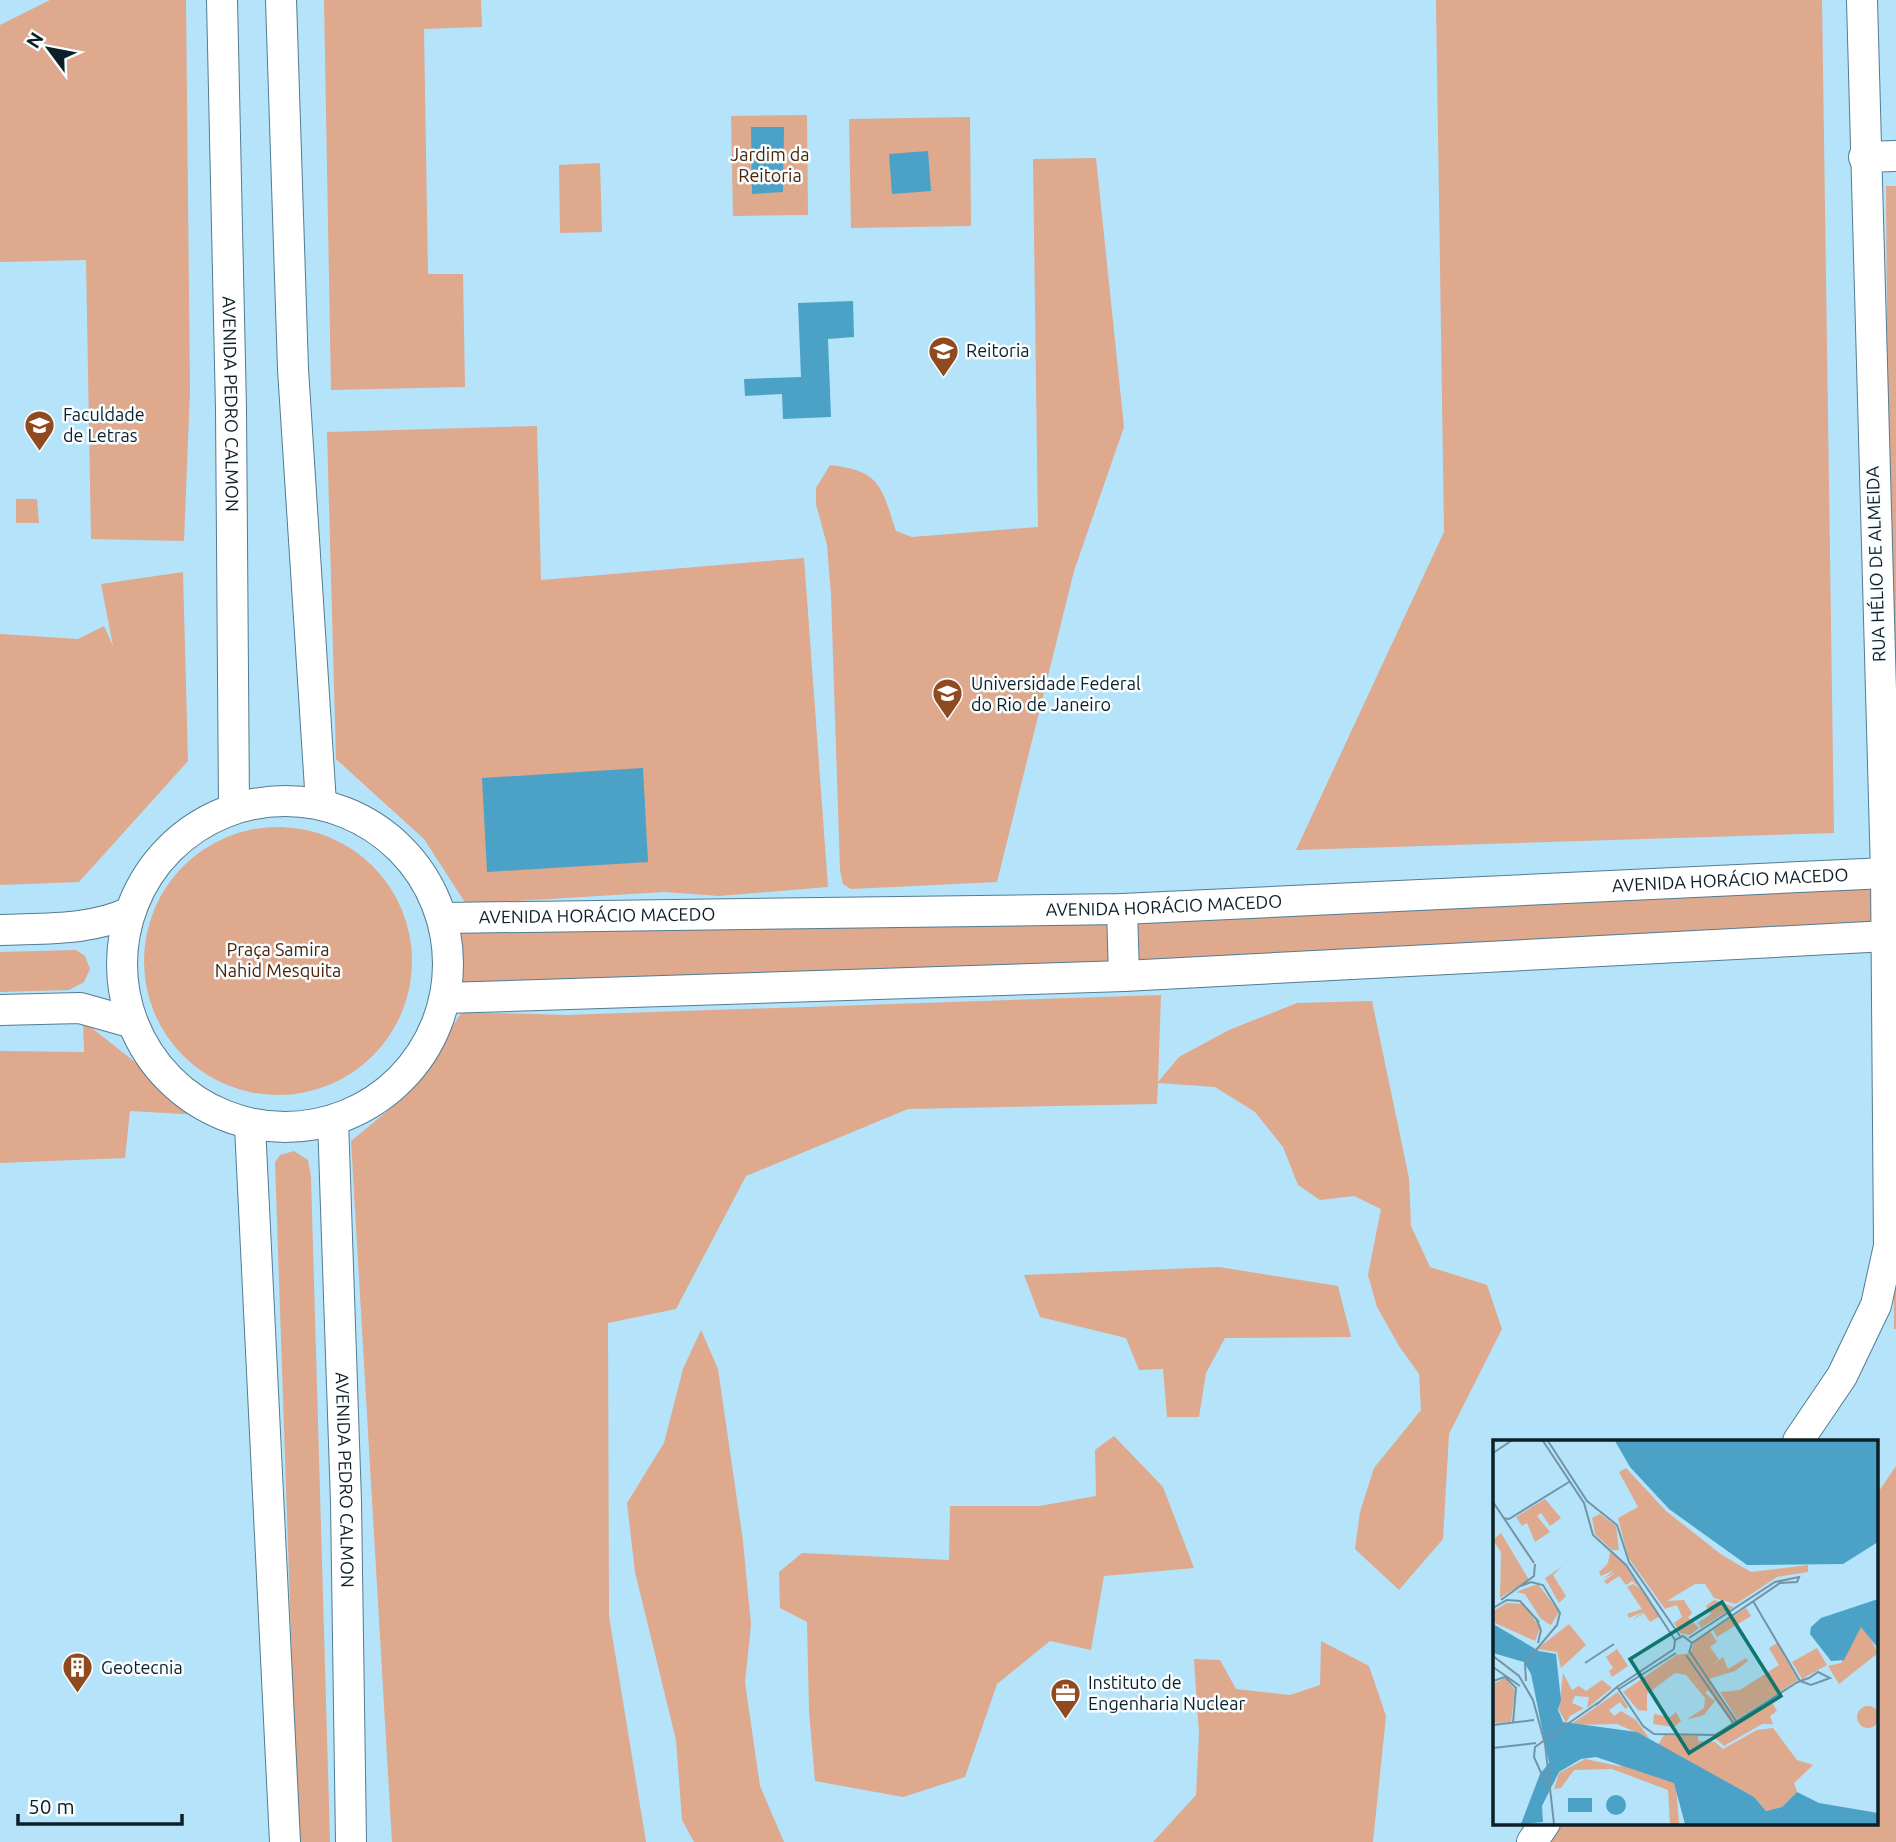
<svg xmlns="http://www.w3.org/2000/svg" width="1896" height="1842" viewBox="0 0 1896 1842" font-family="Ubuntu,sans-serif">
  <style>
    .green { fill: #dea98c }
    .water { fill: #4ca1c7 }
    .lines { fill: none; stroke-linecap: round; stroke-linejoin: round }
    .minor-casing { stroke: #527c91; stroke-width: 32 }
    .minor { stroke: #fff; stroke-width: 30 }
    .labels { text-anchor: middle; stroke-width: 5; stroke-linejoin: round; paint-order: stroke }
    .park-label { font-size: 18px; fill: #4f2304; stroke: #f8fdff }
    .poi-label { font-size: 18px; fill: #0d1f27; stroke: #f8fdff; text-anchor: start }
    .street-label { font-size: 18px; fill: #0d1f27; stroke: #f8fdff }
    .inset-road { fill: none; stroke: #7295a6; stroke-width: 2 }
    .view { fill: #0f766e; fill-opacity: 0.15; stroke: #0f766e; stroke-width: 3.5 }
    .inset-edge { fill: none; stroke: #0d1f27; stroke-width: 3.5 }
  </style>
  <rect width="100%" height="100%" fill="#b5e3fa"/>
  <g class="green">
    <polygon points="50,0 186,0 190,391 184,541 91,539 86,260 0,262 0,25"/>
    <polygon points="324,0 481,0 482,27 424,29 428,274 463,274 465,387 331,390"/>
    <polygon points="1436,0 1822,0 1834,833 1296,850 1444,532"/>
    <polygon points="807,115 808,215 733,216 731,116"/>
    <polygon points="970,117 971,226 851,228 849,119"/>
    <path d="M 1096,158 L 1124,427 L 1074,571 L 997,882 L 851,889 L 843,884 L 840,870 L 831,595 L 827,545 L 816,504 L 816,488 L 830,465 C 881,471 881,486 896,531 L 912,537 L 1038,527 L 1033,159 Z"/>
    <polygon points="600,163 602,232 560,233 559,165"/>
    <polygon points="1886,186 1896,186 1896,1329 1894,1329"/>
    <polygon points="537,426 541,580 804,558 828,887 719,896 664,892 466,904 424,839 336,759 327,432"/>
    <polygon points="16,499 37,499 39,523 16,523"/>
    <polygon points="183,572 188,761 79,882 0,885 0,634 78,639 104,626 113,646 101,584"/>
    <circle cx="278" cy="961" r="134"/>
    <polygon points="1886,873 1887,936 445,998 449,958 443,918"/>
    <polygon points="76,950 85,956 90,969 84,982 69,990 0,992 0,952"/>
    <polygon points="1161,995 1158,1082 1179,1057 1229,1030 1297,1003 1372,1001 1409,1178 1411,1226 1430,1267 1487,1285 1502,1329 1449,1434 1443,1539 1399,1590 1355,1549 1360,1512 1374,1468 1421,1410 1419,1374 1399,1346 1377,1307 1368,1275 1381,1209 1354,1196 1320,1200 1298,1185 1283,1147 1255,1112 1215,1087 1158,1083 1157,1104 908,1109 746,1176 676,1309 608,1323 609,1616 646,1842 392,1842 351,1141 407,1095 462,1012 566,1015"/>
    <polygon points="83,1021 202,1115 130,1111 125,1158 0,1163 0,1051 84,1052"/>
    <polygon points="294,1151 308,1160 311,1177 330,1842 298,1842 275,1162 280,1155"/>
    <polygon points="1219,1267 1338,1286 1351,1337 1225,1338 1206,1373 1199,1417 1167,1417 1163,1369 1139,1370 1126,1338 1040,1317 1024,1275"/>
    <polygon points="701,1330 718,1369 743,1541 751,1625 745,1682 753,1738 760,1786 784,1842 694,1842 682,1820 676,1740 635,1572 627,1503 664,1443 683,1369"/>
    <polygon points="1114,1436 1163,1487 1194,1568 1104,1576 1091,1650 1050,1641 997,1684 965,1777 903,1797 815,1781 809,1711 807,1622 780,1608 779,1572 802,1553 949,1560 950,1506 1039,1506 1096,1496 1095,1450"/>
    <polygon points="1896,1466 1896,1842 1544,1842 1557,1823 1877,1823 1877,1494"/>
    <polygon points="1321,1641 1369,1666 1386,1716 1373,1842 1153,1842 1196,1795 1199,1734 1194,1659 1220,1660 1236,1689 1290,1695 1320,1685"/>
  </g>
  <g class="water">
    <polygon points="751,127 784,127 783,192 752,194"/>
    <polygon points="928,151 931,191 892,194 889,154"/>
    <polygon points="853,301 854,337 828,339 831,417 783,419 782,394 745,396 744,379 801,377 798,303"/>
    <polygon points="643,768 648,862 487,872 482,778"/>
  </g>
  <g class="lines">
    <defs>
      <g id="minor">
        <path id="s1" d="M 222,0 L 231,409 L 234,808"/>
        <polyline points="281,0 293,369 321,804"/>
        <polyline points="1864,157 1896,156"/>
        <circle cx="285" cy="964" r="163"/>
        <polyline points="1122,909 1124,976"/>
        <path id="s2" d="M 443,918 L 1122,909 L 1886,873"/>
        <path d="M 0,930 C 45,928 89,931 130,912"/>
        <polyline points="445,998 1124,976 1887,936"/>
        <polyline points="0,1010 80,1008 130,1022"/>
        <path id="s3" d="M 333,1120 L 346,1502 L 351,1842"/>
        <polyline points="250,1126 285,1842"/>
        <polyline points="1798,1441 1842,1376 1876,1305 1889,1246 1886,873 1862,0"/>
        <polyline points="1532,1842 1545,1823"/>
      </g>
    </defs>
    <use href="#minor" class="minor-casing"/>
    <use href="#minor" class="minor"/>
  </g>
  <defs>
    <symbol id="university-pin" viewBox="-11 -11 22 30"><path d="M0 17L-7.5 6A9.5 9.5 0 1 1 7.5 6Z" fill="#8f4b1f" stroke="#f8fdff"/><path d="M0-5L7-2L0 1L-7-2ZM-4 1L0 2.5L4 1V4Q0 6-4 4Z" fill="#fff"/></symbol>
    <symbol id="building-pin" viewBox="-11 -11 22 30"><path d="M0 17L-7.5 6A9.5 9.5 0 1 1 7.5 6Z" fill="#8f4b1f" stroke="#f8fdff"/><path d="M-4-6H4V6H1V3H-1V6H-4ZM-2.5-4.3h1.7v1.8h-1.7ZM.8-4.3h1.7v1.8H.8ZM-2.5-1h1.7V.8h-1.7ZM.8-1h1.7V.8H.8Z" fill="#fff"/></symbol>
    <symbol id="office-pin" viewBox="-11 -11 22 30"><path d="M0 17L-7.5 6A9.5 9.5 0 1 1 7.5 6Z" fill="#8f4b1f" stroke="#f8fdff"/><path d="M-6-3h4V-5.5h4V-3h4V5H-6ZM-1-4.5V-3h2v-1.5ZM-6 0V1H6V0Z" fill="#fff"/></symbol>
  </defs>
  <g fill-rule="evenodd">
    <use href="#university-pin" x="926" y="334" width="35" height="47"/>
    <use href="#university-pin" x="22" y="408" width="35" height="47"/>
    <use href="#university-pin" x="930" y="676" width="35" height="47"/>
    <use href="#building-pin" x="60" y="1650" width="35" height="47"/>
    <use href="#office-pin" x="1048" y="1676" width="35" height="47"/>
  </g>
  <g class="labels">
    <g class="park-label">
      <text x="770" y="161">Jardim da<tspan x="770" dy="21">Reitoria</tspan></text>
      <text x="278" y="956">Praça Samira<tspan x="278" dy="21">Nahid Mesquita</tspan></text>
    </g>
    <g class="poi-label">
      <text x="966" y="357">Reitoria</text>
      <text x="63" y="421">Faculdade<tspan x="63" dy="21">de Letras</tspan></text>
      <text x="971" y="690">Universidade Federal<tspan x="971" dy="21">do Rio de Janeiro</tspan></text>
      <text x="101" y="1674">Geotecnia</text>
      <text x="1088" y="1689">Instituto de<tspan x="1088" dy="21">Engenharia Nuclear</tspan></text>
    </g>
    <g class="street-label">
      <text dy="6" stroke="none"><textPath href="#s1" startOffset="404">AVENIDA PEDRO CALMON</textPath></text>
      <text transform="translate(1876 564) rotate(-92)" y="6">RUA HÉLIO DE ALMEIDA</text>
      <text dy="6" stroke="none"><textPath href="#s2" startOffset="1288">AVENIDA HORÁCIO MACEDO</textPath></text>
      <text dy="6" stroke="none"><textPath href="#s2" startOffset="721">AVENIDA HORÁCIO MACEDO</textPath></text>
      <text dy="6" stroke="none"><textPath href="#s2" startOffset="154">AVENIDA HORÁCIO MACEDO</textPath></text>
      <text dy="6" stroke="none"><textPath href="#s3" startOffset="360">AVENIDA PEDRO CALMON</textPath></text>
    </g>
  </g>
  <g transform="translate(1493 1440)">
    <rect width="385" height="385" fill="#b5e3fa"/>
    <path d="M 133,28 L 173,71 L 229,115 L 258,132 L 315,125 L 315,132 L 284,137 L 243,164 L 221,158 L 212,144 L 202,144 L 174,161 L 191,160 L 199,173 L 195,177 L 206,188 L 197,195 L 187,193 L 181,183 L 189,177 L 184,165 L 172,169 L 135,117 L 125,78 L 145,67 L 126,32 ZM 52,59 L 68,78 L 57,86 L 48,73 L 44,76 L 57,92 L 42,102 L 34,83 L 29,86 L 23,77 ZM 107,74 L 123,86 L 126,110 L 119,110 L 102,94 L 99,78 ZM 8,93 L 36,140 L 7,158 L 8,112 L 0,100 ZM 117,112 L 131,124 L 147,148 L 139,141 L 133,145 L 126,136 L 114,144 L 111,141 L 123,132 L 110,139 L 121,130 L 108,136 L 106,132 L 116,123 L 104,130 L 115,123 ZM 70,126 L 60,135 L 73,156 L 66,163 L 52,138 ZM 45,144 L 66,172 L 58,185 L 48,179 L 32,154 L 23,152 ZM 140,144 L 148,149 L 166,177 L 157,182 L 151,173 L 138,181 L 150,172 L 136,178 L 134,174 L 149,169 L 134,147 ZM 221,160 L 241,167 L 208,188 L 205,183 L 218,174 L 213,166 ZM 14,163 L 31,164 L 47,188 L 42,201 L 0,182 L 0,171 ZM 253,168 L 258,176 L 224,197 L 220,190 ZM 76,184 L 93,205 L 68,228 L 64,212 L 44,209 ZM 371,186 L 385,213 L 346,244 L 335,226 L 348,223 L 364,190 ZM 217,191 L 224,202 L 217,207 L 226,219 L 217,227 L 230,217 L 235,229 L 253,218 L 255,221 L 242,231 L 216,239 L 244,282 L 278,261 L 284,271 L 277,276 L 280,284 L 269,284 L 231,306 L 221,297 L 240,285 L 215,250 L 212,253 L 222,261 L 211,275 L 193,280 L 211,268 L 212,258 L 193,235 L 182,233 L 154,254 L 154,271 L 145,270 L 130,252 L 183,215 L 198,213 L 201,202 ZM 284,203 L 305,240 L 244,279 L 227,252 L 247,250 L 286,225 L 276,208 ZM 324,208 L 334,225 L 309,239 L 299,222 ZM 124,209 L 135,226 L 119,237 L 116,231 L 120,228 L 113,217 ZM 70,233 L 79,250 L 86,246 L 93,251 L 109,240 L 119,248 L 94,268 L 96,257 L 82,256 L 79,263 L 91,268 L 77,276 L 73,283 L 66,270 ZM 12,238 L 22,250 L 18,282 L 0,283 L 0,244 ZM 125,252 L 135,267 L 132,269 L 127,262 L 116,270 L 121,276 L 128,271 L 143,280 L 156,298 L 124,284 L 77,285 ZM364 277a11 11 0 1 1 22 0a11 11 0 1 1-22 0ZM 183,272 L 188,281 L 181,287 L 160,284 L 161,274 L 177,277 ZM 280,288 L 304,320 L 320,325 L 301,343 L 304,352 L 289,367 L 273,371 L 261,357 L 165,305 L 171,295 L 205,296 L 205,301 L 222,302 L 230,309 L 264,290 ZM 112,318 L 159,331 L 198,350 L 192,384 L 183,345 L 186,384 L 177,384 L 175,350 L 119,329 L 81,330 L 68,348 L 61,349 L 66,333 L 92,319 L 130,327 Z" fill="#dea98c"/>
    <path d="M 122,1 L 385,1 L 385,102 L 350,124 L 254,125 L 176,69 L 137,27 ZM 385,159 L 385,208 L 368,187 L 351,220 L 338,221 L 317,194 L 318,187 L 328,178 ZM 0,184 L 46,211 L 63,214 L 68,260 L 65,270 L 70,282 L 144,292 L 261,357 L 273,371 L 289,367 L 304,352 L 326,363 L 385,373 L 385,384 L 192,384 L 181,343 L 103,317 L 88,319 L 66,332 L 49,366 L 50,382 L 28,384 L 47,334 L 56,323 L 38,234 L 31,222 L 0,213 ZM113 365a10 10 0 1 1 20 0a10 10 0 1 1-20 0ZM 75,358 L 99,358 L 99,372 L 75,372 Z" fill="#4ca1c7"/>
    <path class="inset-road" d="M 50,1 L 91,63 L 100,95 L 133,125 L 182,200M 55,1 L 94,61 L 124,85 L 136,122 L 187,196M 0,13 L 18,1M 0,62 L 41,123M 10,78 L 16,79 L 76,42M 28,146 L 38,142 L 50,145 L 67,173 L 64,185 L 32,223 L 33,241M 8,160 L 41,136 L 42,124M 260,161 L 307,241M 0,168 L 14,160 L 27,161 L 46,182M 43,178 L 48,190 L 45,203M 196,198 L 282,142 L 306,137 L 304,142 L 287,143 L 199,203M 181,209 L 124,247 L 150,286 L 161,294 L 222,295 L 303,243 L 307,241 L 316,238 L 325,232 L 337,238 L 318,245 L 307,241M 181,209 L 182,200 L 190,196 L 199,203 L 196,213M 197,212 L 244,282M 193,215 L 241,284M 0,216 L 26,236 L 40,260 L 52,304 L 61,384M 92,223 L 121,204M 0,227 L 27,246M 0,241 L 12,237 L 23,248 L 20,283M 126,249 L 183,213M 103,265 L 124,247M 0,285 L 41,280M 0,308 L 43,303M 53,344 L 41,317 L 42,307 L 106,262"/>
    <path class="view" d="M 229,162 L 288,256 L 196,313 L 137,219 Z"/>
    <rect width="385" height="385" class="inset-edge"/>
  </g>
  <g transform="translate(49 49) rotate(302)" stroke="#f8fdff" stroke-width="5" paint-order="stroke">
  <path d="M0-5L12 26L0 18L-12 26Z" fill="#0d1f27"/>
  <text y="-10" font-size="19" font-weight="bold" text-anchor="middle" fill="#0d1f27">N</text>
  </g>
  <path d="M18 1814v10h164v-10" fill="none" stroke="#0d1f27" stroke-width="3.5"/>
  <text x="28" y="1814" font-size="21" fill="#0d1f27" stroke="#f8fdff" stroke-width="5" paint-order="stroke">50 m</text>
</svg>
